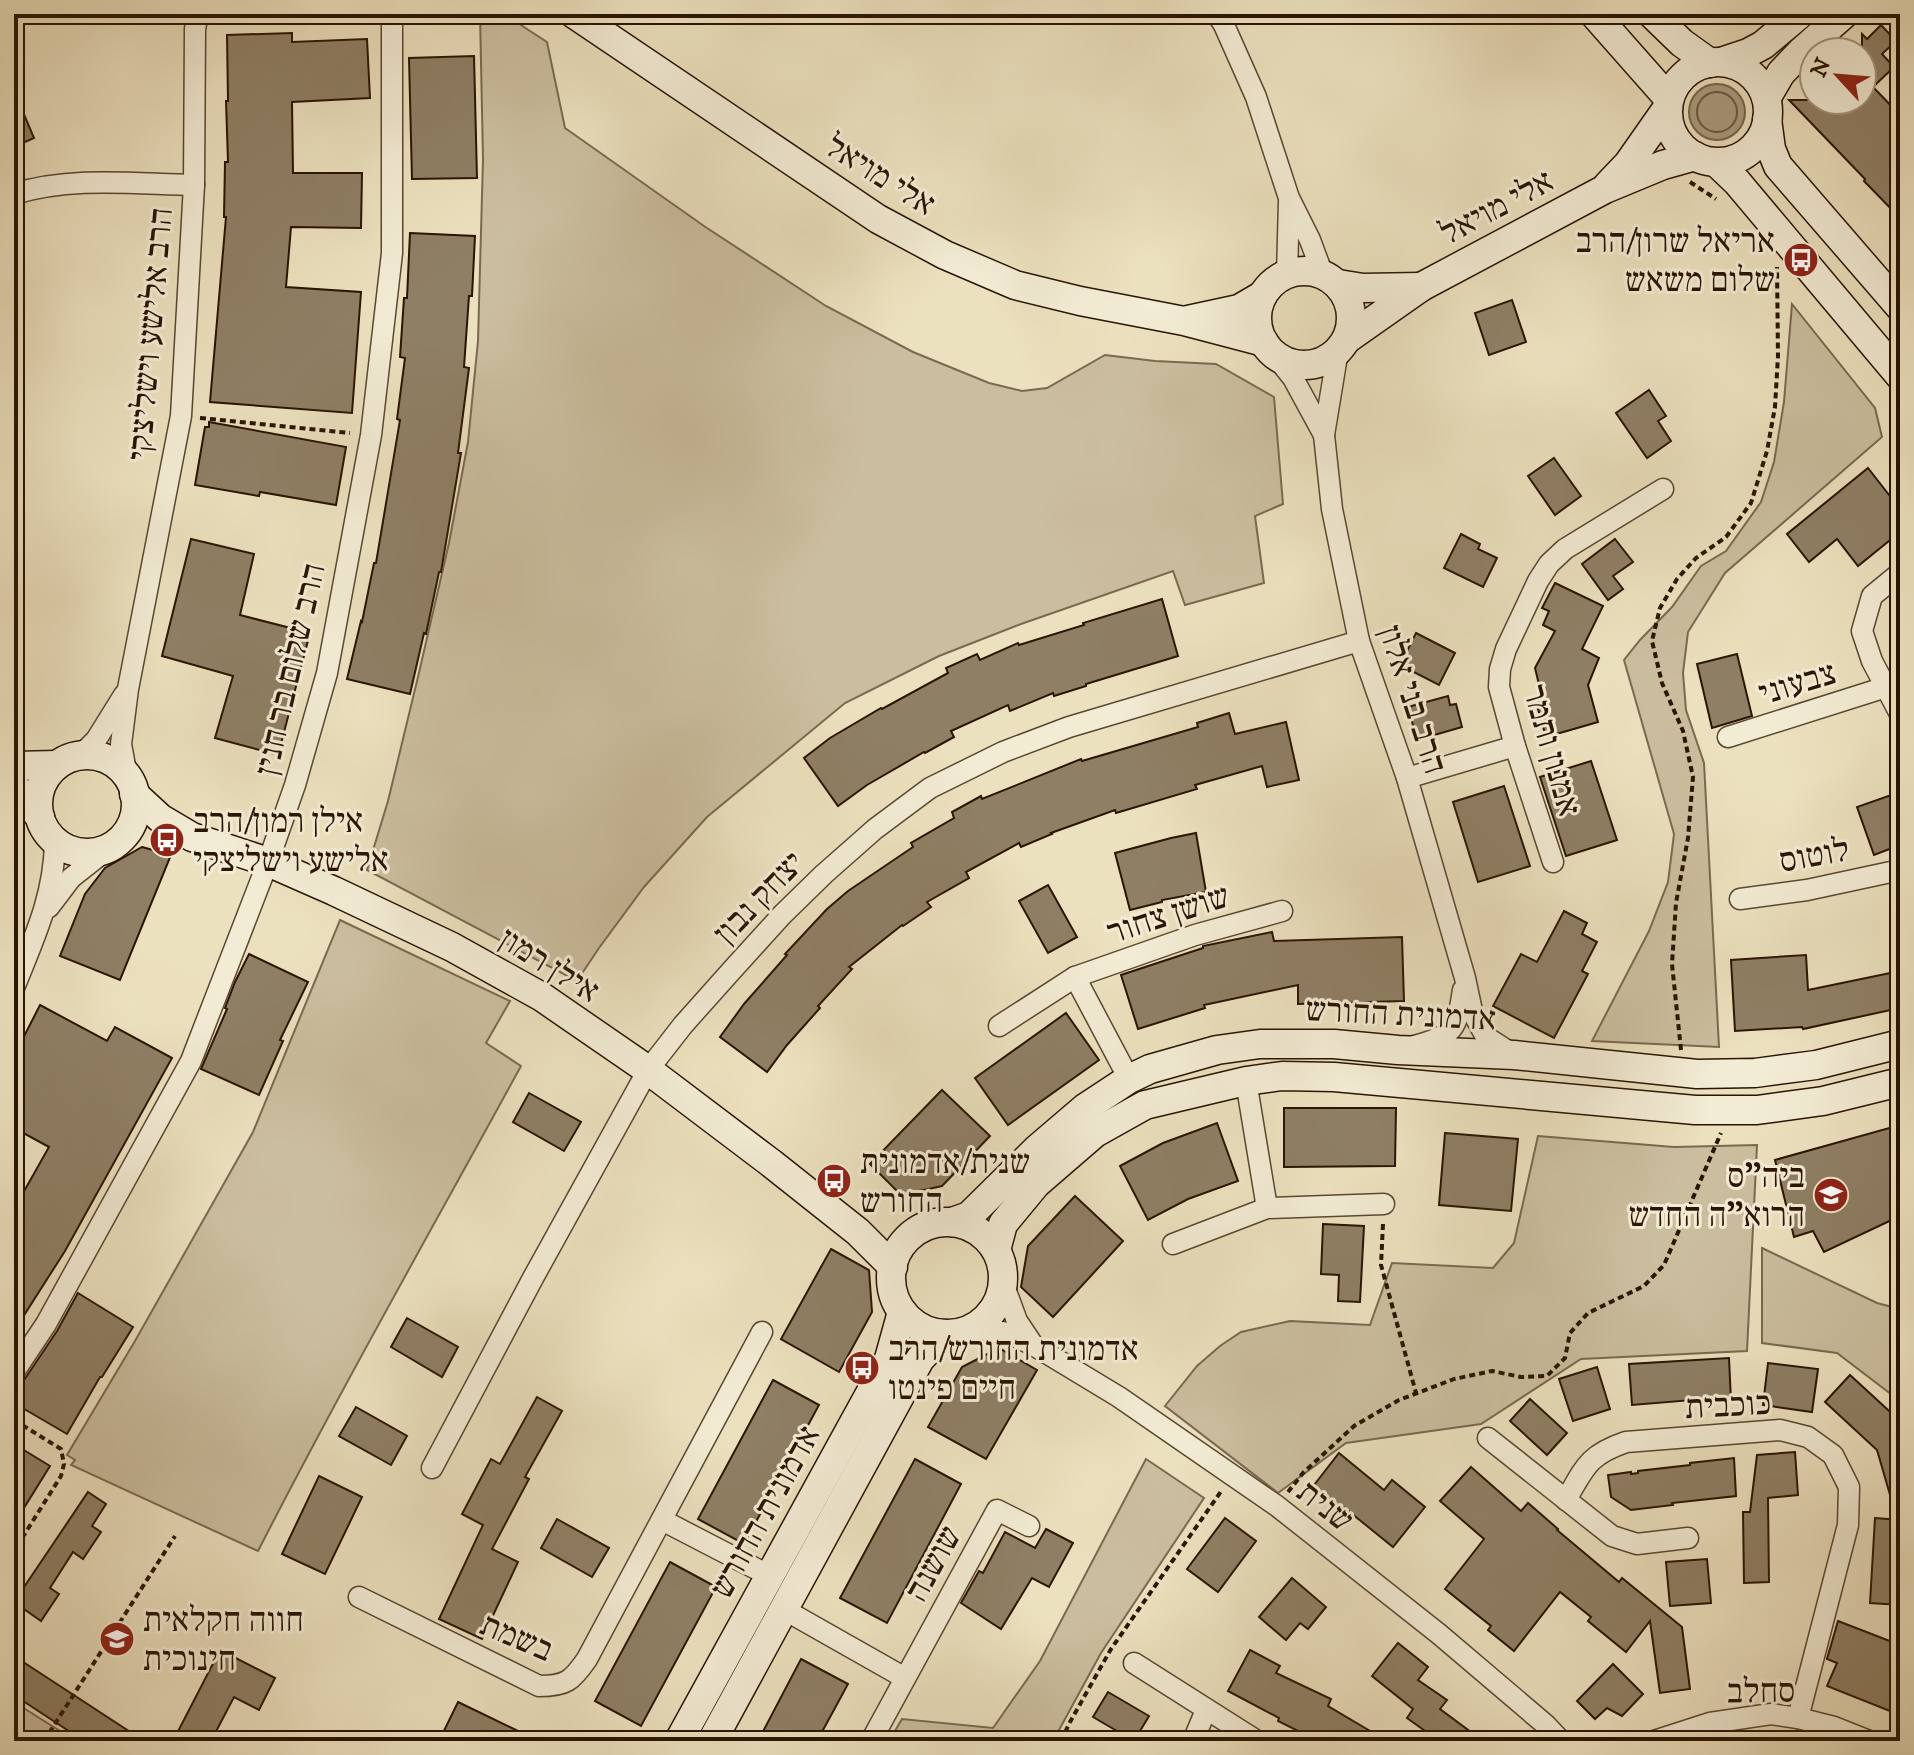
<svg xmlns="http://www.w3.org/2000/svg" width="1914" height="1755" viewBox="0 0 1914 1755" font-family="'IM FELL DW Pica','Frank Ruhl Libre',serif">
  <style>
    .green { fill: #cbbe9f; stroke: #7a6951; stroke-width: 2 }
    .water { fill: #aa9b7f; stroke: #77654d; stroke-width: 2 }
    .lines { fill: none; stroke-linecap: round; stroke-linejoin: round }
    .shore { stroke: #6a5841; stroke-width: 2 }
    .building { fill: #8f7f65; stroke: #2a1403; stroke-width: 2 }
    .street-casing { stroke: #5a4732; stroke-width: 23 }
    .secondary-casing { stroke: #2a1403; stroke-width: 31 }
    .path { stroke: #2a1403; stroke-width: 4; stroke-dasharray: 6 4; stroke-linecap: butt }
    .street { stroke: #f3ecd5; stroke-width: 20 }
    .secondary { stroke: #f3ecd5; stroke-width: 28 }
    .labels { text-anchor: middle; stroke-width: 6; stroke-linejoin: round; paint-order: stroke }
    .street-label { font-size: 34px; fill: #2a1403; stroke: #f3ecd5 }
    .poi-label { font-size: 34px; fill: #2a1403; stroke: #f3ecd5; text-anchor: start }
  </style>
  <rect width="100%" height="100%" fill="#ece1bf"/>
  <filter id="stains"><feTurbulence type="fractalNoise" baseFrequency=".0025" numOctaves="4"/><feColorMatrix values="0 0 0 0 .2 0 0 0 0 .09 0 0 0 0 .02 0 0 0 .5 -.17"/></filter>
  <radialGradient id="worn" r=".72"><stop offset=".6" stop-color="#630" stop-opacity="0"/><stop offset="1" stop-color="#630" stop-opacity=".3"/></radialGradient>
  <g class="green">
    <polygon points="480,14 504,14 547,42 565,128 704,226 826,306 913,352 989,383 1022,391 1047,388 1105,355 1155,361 1216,364 1274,397 1283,504 1255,516 1264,583 1185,605 1173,571 1021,624 939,656 845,703 707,817 644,887 599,948 577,981 367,870 388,801 418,677 449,543 468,442 478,341 483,159"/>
    <polygon points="1792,304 1875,408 1882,437 1725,573 1688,632 1683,673 1686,710 1704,763 1719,1047 1592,1041 1649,931 1668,882 1674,834 1624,660 1640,640 1672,607 1701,566 1726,551 1761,502 1774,462 1784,402"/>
    <path d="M 340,920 L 510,1001 L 486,1043 L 521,1066 C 433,1227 342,1387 258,1551 L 71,1465 L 75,1460 L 67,1455 L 135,1341 L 253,1132 Z"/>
    <polygon points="1538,1136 1674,1147 1757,1145 1747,1351 1581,1359 1481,1424 1346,1443 1278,1493 1165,1406 1197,1366 1220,1346 1241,1332 1290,1321 1370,1325 1392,1263 1493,1268 1514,1243"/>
    <polygon points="1762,1248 1877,1303 1900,1309 1900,1401 1837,1353 1762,1343"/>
    <polygon points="1146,1459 1204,1498 1101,1653 1053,1741 889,1741 902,1719 993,1728 1040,1661"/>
    <polygon points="14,1702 76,1741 14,1741"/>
  </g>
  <circle class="water" cx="1717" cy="112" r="28"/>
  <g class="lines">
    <circle class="shore" cx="1717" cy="112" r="20"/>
  </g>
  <g class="building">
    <polygon points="1881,25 1896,41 1882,54 1894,67 1873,87 1900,115 1900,218 1864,181 1865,179 1789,100 1862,100 1862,34 1867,39"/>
    <polygon points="292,33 292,42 367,39 370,98 292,102 293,173 362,173 361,228 291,227 286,287 361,292 352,413 210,402 226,217 224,217 225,162 228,162 226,101 228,101 227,35"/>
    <polygon points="474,56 477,178 412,179 409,58"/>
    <polygon points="14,91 34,138 14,147"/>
    <polygon points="410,233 475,236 472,296 469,296 464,367 469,368 458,453 461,453 441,572 439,572 426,634 424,633 410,694 347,679 361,621 362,622 374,563 376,563 400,420 397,419 405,358 400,357 404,298 407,298"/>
    <polygon points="1512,300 1526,342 1489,355 1475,313"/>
    <polygon points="1649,390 1666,416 1658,421 1671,441 1647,458 1616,413"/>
    <polygon points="209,422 346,447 336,505 260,492 259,496 195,485 205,427 209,427"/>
    <polygon points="1554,458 1581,496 1555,515 1528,476"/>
    <polygon points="1868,468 1900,509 1900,532 1858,566 1837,539 1809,562 1787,534"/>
    <polygon points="1461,534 1480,544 1478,549 1497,558 1483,587 1444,568"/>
    <polygon points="191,539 254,554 240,615 310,633 278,755 215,738 233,676 162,656"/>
    <polygon points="1615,539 1633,562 1613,576 1623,589 1608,600 1582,564"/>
    <polygon points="1555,583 1603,606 1582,649 1599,658 1588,685 1598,722 1546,737 1536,702 1543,701 1535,668 1555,631 1543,625 1549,611 1542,608"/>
    <polygon points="1162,599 1178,656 1086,684 1086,686 1054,696 1053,693 1010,711 1008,705 951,731 954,737 925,753 924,752 867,785 838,806 804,758 830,738 881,708 882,709 948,673 946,668 977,654 980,660 1018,643 1019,645 1084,625 1083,623"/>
    <polygon points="1416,633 1455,653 1439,685 1400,665"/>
    <polygon points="1737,654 1752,716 1712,728 1697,664"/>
    <polygon points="1448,696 1450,705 1456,704 1462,727 1417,740 1408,707"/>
    <polygon points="1229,713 1235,734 1286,722 1299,780 1267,787 1262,766 1195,785 1197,789 1116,813 1115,810 1051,833 1052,834 1021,847 1019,843 966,872 969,878 927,902 931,907 903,926 902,925 849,967 852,969 818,1006 820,1008 787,1045 767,1072 720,1037 744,1004 787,955 785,954 827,909 848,891 913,847 911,843 954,818 952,812 981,796 982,799 1081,759 1082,761 1198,727 1197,723"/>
    <polygon points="1591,761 1617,840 1566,856 1540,777"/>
    <polygon points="1504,786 1530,866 1478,882 1453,802"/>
    <polygon points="1900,792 1900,845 1874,855 1857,807"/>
    <polygon points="1196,833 1206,892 1162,900 1162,902 1130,910 1115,853 1171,838"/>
    <polygon points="142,847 171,855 120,980 60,956 85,894 105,868"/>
    <polygon points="1048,885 1077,937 1048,953 1019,901"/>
    <polygon points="1564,911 1587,923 1582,934 1597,942 1582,971 1588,974 1554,1038 1493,1006 1521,954 1537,962"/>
    <polygon points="1272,932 1274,941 1402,937 1404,1001 1298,1004 1298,985 1204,1005 1205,1008 1138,1029 1121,975 1203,948 1203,946"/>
    <polygon points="249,954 308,982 280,1040 283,1041 259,1095 201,1069 227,1009 225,1008 235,982"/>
    <polygon points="1806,955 1808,990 1900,971 1900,1008 1803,1029 1802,1027 1735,1031 1731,960"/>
    <polygon points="40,1005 107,1041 115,1027 172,1058 65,1251 14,1331 14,1209 49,1147 14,1128 14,1056"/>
    <polygon points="1066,1013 1099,1060 1008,1125 975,1078"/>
    <polygon points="942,1090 990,1136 942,1186 901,1195 870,1164"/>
    <polygon points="529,1093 581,1122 564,1151 513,1122"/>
    <polygon points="1284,1108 1396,1108 1395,1166 1284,1167"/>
    <polygon points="1217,1123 1238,1181 1188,1199 1148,1220 1120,1166 1163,1143"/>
    <polygon points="1900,1125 1900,1216 1824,1252 1813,1231 1794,1237 1775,1160"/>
    <polygon points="1445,1133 1518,1139 1511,1211 1439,1205"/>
    <polygon points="1075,1196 1123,1241 1053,1317 1021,1287 1028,1246"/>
    <polygon points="1323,1224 1364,1226 1360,1302 1338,1301 1339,1275 1321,1274"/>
    <polygon points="831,1249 869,1270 872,1312 839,1372 781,1339"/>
    <polygon points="78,1293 133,1327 102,1377 100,1377 67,1434 14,1403 14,1395 57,1331"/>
    <polygon points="407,1318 458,1347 442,1377 391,1347"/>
    <polygon points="999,1348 1037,1370 986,1459 928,1427 962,1367"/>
    <polygon points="1729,1358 1731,1401 1692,1403 1692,1400 1632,1405 1629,1364"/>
    <polygon points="1768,1363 1818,1369 1812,1412 1763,1405"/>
    <polygon points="1597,1367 1610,1409 1573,1421 1559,1379"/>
    <polygon points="1850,1375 1900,1421 1900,1511 1895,1512 1877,1450 1825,1402"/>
    <polygon points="773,1380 819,1405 744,1544 698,1519"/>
    <polygon points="537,1397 562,1411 525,1477 529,1479 492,1549 518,1562 482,1639 439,1619 483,1525 462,1514 491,1459 500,1464"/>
    <polygon points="1530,1399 1567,1433 1547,1455 1510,1421"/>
    <polygon points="356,1407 407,1436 391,1465 339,1436"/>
    <polygon points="14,1444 50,1466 14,1524"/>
    <polygon points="1795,1452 1798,1495 1768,1498 1769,1582 1744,1583 1743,1512 1750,1512 1757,1455"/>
    <polygon points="1339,1453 1384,1490 1392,1480 1425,1507 1393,1547 1341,1505 1337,1509 1311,1489"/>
    <polygon points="1734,1458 1736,1496 1672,1503 1673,1505 1631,1510 1611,1497 1608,1475 1631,1472 1631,1474 1638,1473 1638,1471 1690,1465 1690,1463"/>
    <polygon points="915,1459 961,1484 887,1623 840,1598"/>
    <polygon points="1471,1467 1521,1511 1528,1503 1558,1529 1557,1530 1619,1582 1622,1578 1682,1627 1690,1689 1660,1693 1650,1621 1626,1652 1588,1621 1591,1617 1560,1592 1514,1651 1488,1630 1491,1626 1445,1589 1484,1539 1440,1501"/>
    <polygon points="319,1476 362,1497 325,1574 282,1554"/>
    <polygon points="88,1492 106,1504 92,1526 101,1532 83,1559 73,1552 50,1588 59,1594 41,1621 14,1602"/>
    <polygon points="1225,1518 1256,1541 1218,1592 1187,1569"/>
    <polygon points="1875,1518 1900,1520 1900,1605 1870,1603"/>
    <polygon points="557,1519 609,1548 592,1577 541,1548"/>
    <polygon points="1046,1529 1073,1543 1049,1587 1032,1578 1001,1629 961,1603 979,1571 983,1573 1005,1532 1035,1548"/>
    <polygon points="1707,1559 1711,1603 1670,1606 1666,1562"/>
    <polygon points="670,1562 716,1587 641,1726 595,1701"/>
    <polygon points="1292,1578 1326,1607 1308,1629 1300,1623 1286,1640 1259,1617"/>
    <polygon points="1838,1621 1900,1645 1900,1715 1827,1686 1837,1663 1827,1659"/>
    <polygon points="1398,1643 1428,1667 1418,1680 1447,1700 1440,1709 1483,1741 1439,1741 1407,1718 1413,1709 1372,1676"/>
    <polygon points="220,1650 275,1678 259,1710 234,1697 211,1741 173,1741"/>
    <polygon points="1250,1650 1280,1666 1276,1673 1331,1699 1328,1706 1387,1741 1318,1741 1278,1721 1279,1718 1228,1691"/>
    <polygon points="14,1656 144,1741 84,1741 14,1695"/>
    <polygon points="801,1659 848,1684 835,1708 817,1741 758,1741"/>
    <polygon points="1613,1664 1643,1694 1622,1716 1607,1708 1595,1719 1577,1701"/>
    <polygon points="1108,1692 1149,1716 1134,1741 1093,1717"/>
    <polygon points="458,1702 539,1741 439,1741"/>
  </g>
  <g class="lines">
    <defs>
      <g id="street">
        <polyline points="1217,14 1224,25 1256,97 1289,198 1310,240 1323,275"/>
        <path d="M 14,194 C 72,176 135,184 194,185"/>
        <polyline points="1287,274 1289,202"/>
        <polyline points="1338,350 1324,435 1332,509 1359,641 1407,778 1465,978 1472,1011 1486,1037 1514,1055"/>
        <polyline points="1273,353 1293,378 1324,435"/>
        <polyline points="1900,573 1872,596 1862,631 1872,661 1900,714"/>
        <polyline points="1728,737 1886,687"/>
        <polyline points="80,756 96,740 124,695"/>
        <polyline points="127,777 121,744 128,689 181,416 194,185 195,29 198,14"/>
        <polyline points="1407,778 1515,746"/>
        <polyline points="1553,862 1515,746 1499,687 1500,669 1506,649 1538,581 1549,564 1565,549 1663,489"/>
        <polyline points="1740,899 1807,890 1900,870"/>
        <polyline points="49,907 71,878 109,848"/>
        <polyline points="1075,977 1129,1079"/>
        <path d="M 14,988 C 34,938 54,897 55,842"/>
        <polyline points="999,1026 1075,977 1195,935 1282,911"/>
        <path d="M 1414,1046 C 1454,1036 1457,1029 1463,990"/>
        <polyline points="1246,1081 1267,1208"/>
        <polyline points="1173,1244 1267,1208 1384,1204"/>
        <polyline points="1003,1283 1017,1321 1033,1345"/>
        <polyline points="972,1328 1008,1333 1033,1345 1119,1397 1232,1475 1277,1506 1439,1634 1546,1725 1561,1741"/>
        <polyline points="14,1372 46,1324 191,1061 268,862 295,785 327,673 371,435 392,253 392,14"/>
        <polyline points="1488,1438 1612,1536 1637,1544 1688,1538"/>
        <polyline points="432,1468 533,1278 648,1070 683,1025 733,969 782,915 824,874 875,829 930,788 1003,752 1069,727 1359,641"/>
        <path d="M 1566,1500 C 1585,1467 1588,1455 1626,1442 L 1780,1430 L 1808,1437 L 1833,1455 L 1849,1487 L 1848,1525 L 1798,1718"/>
        <polyline points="662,1520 770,1576"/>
        <path d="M 359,1597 L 539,1686 C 566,1686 572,1681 587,1659 L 762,1332"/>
        <polyline points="785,1610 905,1678"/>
        <polyline points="1134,1663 1257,1741"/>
        <polyline points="871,1741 997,1510 1029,1526"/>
        <polyline points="1193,1741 1206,1710"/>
        <polyline points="1654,1741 1710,1723 1771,1714 1798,1718 1834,1727 1869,1741"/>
      </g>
      <g id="secondary">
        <polyline points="574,14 878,219 945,255 1015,285 1080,301 1184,321 1264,342"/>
        <polyline points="1594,14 1669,99"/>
        <polyline points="1652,14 1682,43 1710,63"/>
        <polyline points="1724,61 1748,53 1763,45 1800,14"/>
        <circle cx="1718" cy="112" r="50"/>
        <polyline points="1767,97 1781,73 1802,51 1844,14"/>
        <polyline points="1767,119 1771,149 1778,166 1900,307"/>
        <polyline points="1717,163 1737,182 1900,376"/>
        <polyline points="1608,185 1628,164 1668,107"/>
        <circle cx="1304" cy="318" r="47"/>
        <polyline points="1338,284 1363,288 1421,287"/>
        <polyline points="1188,320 1239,309 1263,295"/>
        <polyline points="1347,339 1421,287 1605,189 1663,165 1695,156"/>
        <circle cx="87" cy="804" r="49"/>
        <polyline points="14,766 57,765"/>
        <polyline points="14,786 40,817"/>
        <polyline points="134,794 160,818 192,837 268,862 334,891 452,947 542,997 648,1070 771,1163 858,1232 893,1267"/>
        <polyline points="952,1222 969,1216 1037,1149 1085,1108 1129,1079 1150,1069 1217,1050 1260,1044 1334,1044 1398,1050 1514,1055 1697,1074 1755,1073 1816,1065 1900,1044"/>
        <circle cx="947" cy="1278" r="56"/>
        <polyline points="996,1250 1003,1224 1036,1184 1095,1133 1145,1105 1246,1081 1282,1076 1334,1077 1695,1110 1757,1110 1823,1101 1900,1082"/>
        <polyline points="679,1741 889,1359 902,1312"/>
        <polyline points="712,1741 920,1359 944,1334"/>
      </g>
    </defs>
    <use href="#street" class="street-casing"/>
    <use href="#secondary" class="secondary-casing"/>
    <g class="path">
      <polyline points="1690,182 1716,199"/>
      <polyline points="200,418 350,433"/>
      <polyline points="1681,1050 1672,964 1676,903 1688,838 1693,777 1683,731 1662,683 1652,641 1660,608 1677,579 1696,558 1726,537 1751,503 1767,451 1775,407 1778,356 1777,267"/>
      <polyline points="1383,1224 1381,1265 1416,1393"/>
      <polyline points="14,1420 61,1449 64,1464 61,1476 14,1551"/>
      <polyline points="1288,1492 1303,1473 1354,1426 1399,1400 1454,1379 1492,1371 1521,1377 1547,1376 1565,1358 1570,1333 1588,1313 1644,1286 1664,1265 1721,1133"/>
      <polyline points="44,1741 175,1536"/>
      <polyline points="1061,1741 1070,1722 1111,1649 1222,1490"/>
    </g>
    <use href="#street" class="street"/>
    <use href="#secondary" class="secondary"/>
  </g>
  <defs>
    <symbol id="bus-disc" viewBox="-11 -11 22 22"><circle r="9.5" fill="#8f2418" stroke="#f3ecd5"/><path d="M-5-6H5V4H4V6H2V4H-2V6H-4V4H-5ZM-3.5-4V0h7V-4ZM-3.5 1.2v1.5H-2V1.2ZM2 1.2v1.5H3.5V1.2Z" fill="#fff"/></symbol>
    <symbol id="school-disc" viewBox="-11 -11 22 22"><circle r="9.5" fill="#8f2418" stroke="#f3ecd5"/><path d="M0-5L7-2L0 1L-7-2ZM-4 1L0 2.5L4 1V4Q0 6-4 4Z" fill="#fff"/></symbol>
  </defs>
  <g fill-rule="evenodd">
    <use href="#bus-disc" x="1781" y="240" width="40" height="40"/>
    <use href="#bus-disc" x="147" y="820" width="40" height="40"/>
    <use href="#bus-disc" x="814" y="1161" width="40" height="40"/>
    <use href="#school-disc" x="1811" y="1175" width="40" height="40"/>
    <use href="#bus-disc" x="842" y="1348" width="40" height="40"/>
    <use href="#school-disc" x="97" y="1619" width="40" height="40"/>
  </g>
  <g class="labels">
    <g class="street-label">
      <text transform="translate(881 174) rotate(32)" y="12">אלי מויאל</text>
      <text transform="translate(1496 206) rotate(-28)" y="12">אלי מויאל</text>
      <text transform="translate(149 334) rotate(-85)" y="12">הרב אלישע וישליצקי</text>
      <text transform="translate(289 669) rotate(-77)" y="12">הרב שלום בר חנין</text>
      <text transform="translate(1797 682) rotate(-17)" y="12">צבעוני</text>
      <text transform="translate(1414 699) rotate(72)" y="12">הרב בני אלון</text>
      <text transform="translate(1553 750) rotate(74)" y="12">אמנון ותמר</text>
      <text transform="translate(1814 854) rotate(-10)" y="12">לוטוס</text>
      <text transform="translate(758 897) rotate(-46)" y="12">יצחק נבון</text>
      <text transform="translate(1168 913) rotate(-18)" y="12">שושן צחור</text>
      <text transform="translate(550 964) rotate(32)" y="12">אילן רמון</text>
      <text transform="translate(1401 1013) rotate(3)" y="12">אדמונית החורש</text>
      <text transform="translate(1728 1404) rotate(-3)" y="12">כוכבית</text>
      <text transform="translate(1326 1505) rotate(38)" y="12">שנית</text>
      <text transform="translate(764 1511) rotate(-61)" y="12">אדמונית החורש</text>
      <text transform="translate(932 1563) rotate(-61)" y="12">שושנה</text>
      <text transform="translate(517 1636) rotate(23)" y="12">בשמת</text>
      <text transform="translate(1761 1690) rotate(-1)" y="12">סחלב</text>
    </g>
    <g class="poi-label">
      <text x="1775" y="252" text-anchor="end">אריאל שרון/הרב<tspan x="1775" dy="39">שלום משאש</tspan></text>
      <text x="193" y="832">אילן רמון/הרב<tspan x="193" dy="39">אלישע וישליצקי</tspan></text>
      <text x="860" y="1173">שנית/אדמונית<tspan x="860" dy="39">החורש</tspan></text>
      <text x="1805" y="1187" text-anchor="end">ביה"ס<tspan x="1805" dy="39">הרוא"ה החדש</tspan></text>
      <text x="888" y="1360">אדמונית החורש/הרב<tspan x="888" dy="39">חיים פינטו</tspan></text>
      <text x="143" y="1631">חווה חקלאית<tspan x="143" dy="39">חינוכית</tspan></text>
    </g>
  </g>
  <rect width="1914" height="1755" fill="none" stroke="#ece1bf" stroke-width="48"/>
  <rect x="16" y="16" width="1882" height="1723" fill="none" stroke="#2a1403" stroke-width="4"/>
  <rect x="24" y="24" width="1866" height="1707" fill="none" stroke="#2a1403" stroke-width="2"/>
  <g transform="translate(1838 76) rotate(296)"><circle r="38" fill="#f3ecd5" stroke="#a39681" stroke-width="2"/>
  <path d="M0-6L14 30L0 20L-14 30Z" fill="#8f2418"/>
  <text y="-12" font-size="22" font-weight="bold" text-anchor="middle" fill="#2a1403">N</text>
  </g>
  <rect width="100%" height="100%" filter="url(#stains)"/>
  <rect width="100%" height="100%" fill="url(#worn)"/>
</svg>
